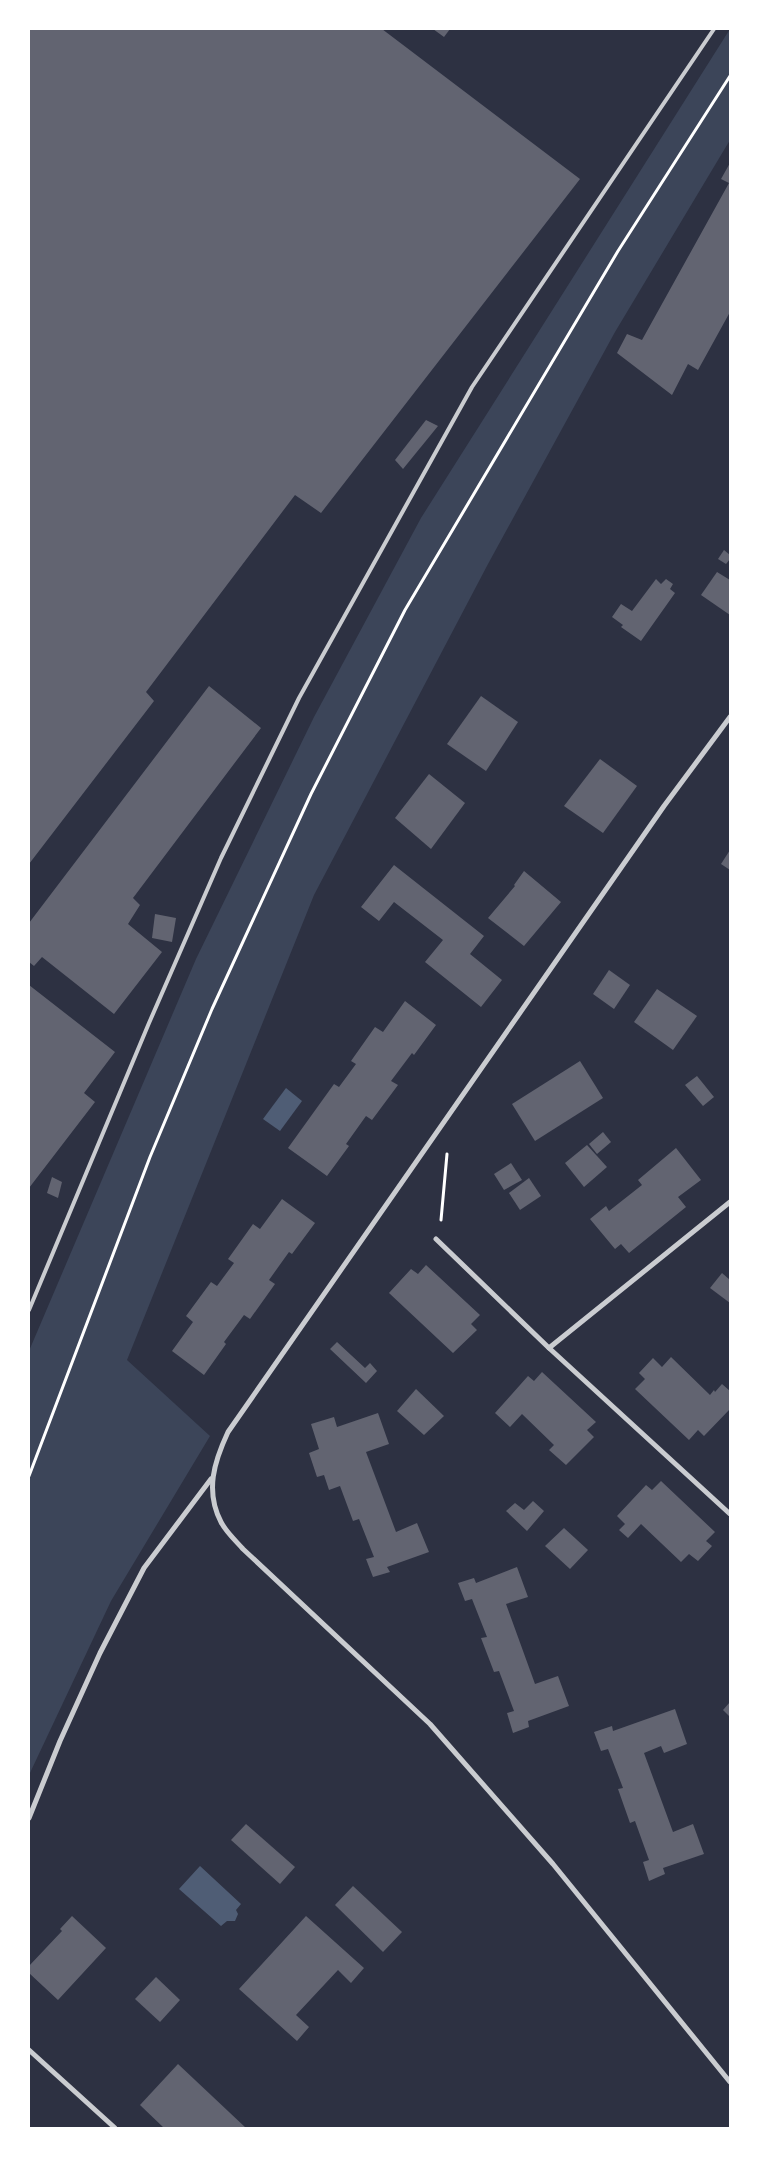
<svg xmlns="http://www.w3.org/2000/svg" width="759" height="2157" viewBox="0 0 759 2157" font-family="'Open Sans',sans-serif">
  <style>
    .green { fill: #3c4559 }
    .water { fill: #4f5d75 }
    .building { fill: #626471 }
    .lines { fill: none; stroke-linecap: round; stroke-linejoin: round }
    .path { stroke: #fff; stroke-width: 3 }
    .service { stroke: #caccd0; stroke-width: 4 }
    .minor { stroke: #caccd0; stroke-width: 5 }
  </style>
  <rect width="100%" height="100%" fill="#2d3142"/>
  <polygon class="green" points="730,29 730,140 615,332 488,564 314,895 127,1360 210,1436 111,1601 29,1775 29,1351 196,959 314,717 421,518"/>
  <g class="water">
    <polygon points="286,1088 302,1101 280,1131 263,1119"/>
    <polygon points="200,1866 241,1904 236,1910 238,1914 235,1921 227,1921 221,1926 179,1889"/>
  </g>
  <g class="building">
    <polygon points="29,29 382,29 580,179 321,513 295,495 146,692 154,701 29,864"/>
    <polygon points="433,29 450,29 444,37"/>
    <polygon points="730,163 730,312 698,370 688,364 672,395 617,353 627,334 642,340 729,183 721,179"/>
    <polygon points="426,420 438,426 403,469 395,460"/>
    <polygon points="724,550 730,555 730,559 726,564 718,559"/>
    <polygon points="717,572 730,580 730,615 701,595"/>
    <polygon points="656,579 661,584 666,579 673,584 670,589 675,593 641,641 621,627 623,625 612,617 621,604 632,611"/>
    <polygon points="209,686 261,728 133,898 140,905 128,924 162,952 114,1014 42,957 34,966 29,962 29,923"/>
    <polygon points="481,696 518,722 486,771 447,744"/>
    <polygon points="600,759 637,786 603,833 564,806"/>
    <polygon points="429,774 465,803 431,849 395,818"/>
    <polygon points="730,850 730,870 721,864"/>
    <polygon points="394,865 484,936 470,954 502,980 481,1007 425,962 443,940 394,902 379,921 361,907"/>
    <polygon points="524,871 561,902 524,946 488,918 515,886 514,885"/>
    <polygon points="155,914 176,918 172,942 152,938"/>
    <polygon points="609,970 630,985 614,1009 593,994"/>
    <polygon points="29,985 115,1052 84,1093 95,1102 29,1188"/>
    <polygon points="657,989 697,1016 673,1050 634,1022"/>
    <polygon points="405,1001 436,1025 414,1055 412,1053 391,1081 398,1085 372,1120 366,1116 346,1144 349,1146 327,1176 288,1148 334,1084 339,1087 356,1064 351,1061 375,1027 383,1032"/>
    <polygon points="580,1061 603,1098 535,1141 512,1104"/>
    <polygon points="697,1076 714,1097 703,1106 685,1085"/>
    <polygon points="603,1132 611,1142 597,1154 589,1144"/>
    <polygon points="587,1145 607,1167 584,1187 565,1163"/>
    <polygon points="676,1148 701,1180 678,1197 686,1207 629,1253 621,1244 615,1249 590,1219 606,1206 609,1211 642,1185 638,1180"/>
    <polygon points="511,1163 522,1180 504,1190 494,1174"/>
    <polygon points="52,1177 62,1182 58,1198 47,1193"/>
    <polygon points="529,1178 541,1196 520,1210 509,1193"/>
    <polygon points="282,1199 315,1223 292,1254 289,1252 269,1280 275,1284 250,1319 244,1315 224,1342 226,1344 204,1375 172,1351 193,1322 186,1316 211,1282 217,1286 234,1263 228,1259 253,1224 260,1229"/>
    <polygon points="426,1265 480,1315 471,1324 477,1330 453,1353 389,1293 411,1269 418,1274"/>
    <polygon points="722,1273 730,1280 730,1303 710,1288"/>
    <polygon points="337,1342 365,1368 370,1363 377,1371 366,1383 330,1349"/>
    <polygon points="671,1357 710,1395 714,1390 715,1392 722,1384 730,1391 730,1409 704,1436 698,1430 689,1440 635,1389 645,1379 639,1373 653,1358 662,1367"/>
    <polygon points="542,1372 596,1422 587,1430 594,1437 566,1465 549,1450 554,1445 522,1414 510,1427 495,1413 528,1376 534,1381"/>
    <polygon points="416,1389 444,1416 424,1435 397,1411"/>
    <polygon points="378,1413 389,1444 366,1452 396,1532 417,1523 429,1552 387,1567 390,1572 373,1577 366,1559 374,1557 359,1519 353,1521 340,1486 329,1490 324,1475 317,1477 309,1453 319,1449 311,1424 334,1417 337,1427"/>
    <polygon points="661,1481 715,1532 706,1541 712,1546 698,1561 689,1554 681,1562 641,1524 628,1538 619,1530 625,1524 617,1516 646,1485 652,1490"/>
    <polygon points="533,1501 544,1511 527,1531 506,1511 515,1503 524,1510"/>
    <polygon points="564,1528 588,1550 570,1569 545,1546"/>
    <polygon points="517,1567 528,1597 506,1604 535,1684 558,1676 569,1706 528,1721 529,1727 513,1733 507,1713 514,1711 499,1671 494,1672 481,1638 487,1637 472,1599 465,1601 458,1583 474,1578 476,1583"/>
    <polygon points="730,1702 730,1717 723,1710"/>
    <polygon points="675,1709 687,1744 664,1753 661,1746 644,1753 673,1832 693,1824 704,1854 663,1868 665,1874 649,1881 643,1862 649,1860 635,1821 630,1823 618,1789 623,1788 608,1749 601,1751 594,1732 612,1726 613,1731"/>
    <polygon points="246,1824 295,1867 280,1884 231,1840"/>
    <polygon points="353,1886 402,1932 383,1952 335,1905"/>
    <polygon points="72,1916 106,1948 58,2000 29,1973 29,1966 62,1931 60,1929"/>
    <polygon points="306,1916 364,1968 351,1983 338,1970 296,2015 309,2027 297,2041 239,1989"/>
    <polygon points="156,1977 180,2000 160,2022 135,1999"/>
    <polygon points="178,2064 246,2128 164,2128 140,2105"/>
  </g>
  <g class="lines">
    <g class="path">
      <polyline points="441,1220 447,1154"/>
      <polyline points="29,1476 150,1157 212,1009 311,794 405,610 618,251 730,76"/>
    </g>
    <polyline class="service" points="29,1310 149,1023 221,858 299,698 472,387 714,29"/>
    <g class="minor">
      <path d="M 730,717 L 664,806 L 228,1432 C 214,1462 205,1491 221,1522 C 226,1532 236,1541 243,1549 L 430,1724 L 553,1864 L 730,2082"/>
      <polyline points="436,1239 549,1348 730,1514"/>
      <polyline points="549,1348 730,1202"/>
      <polyline points="29,1818 60,1741 100,1653 144,1568 211,1479"/>
      <polyline points="29,2050 115,2128"/>
    </g>
  </g>
  <rect width="759" height="2157" fill="none" stroke="#ffffff" stroke-width="60"/>
</svg>
